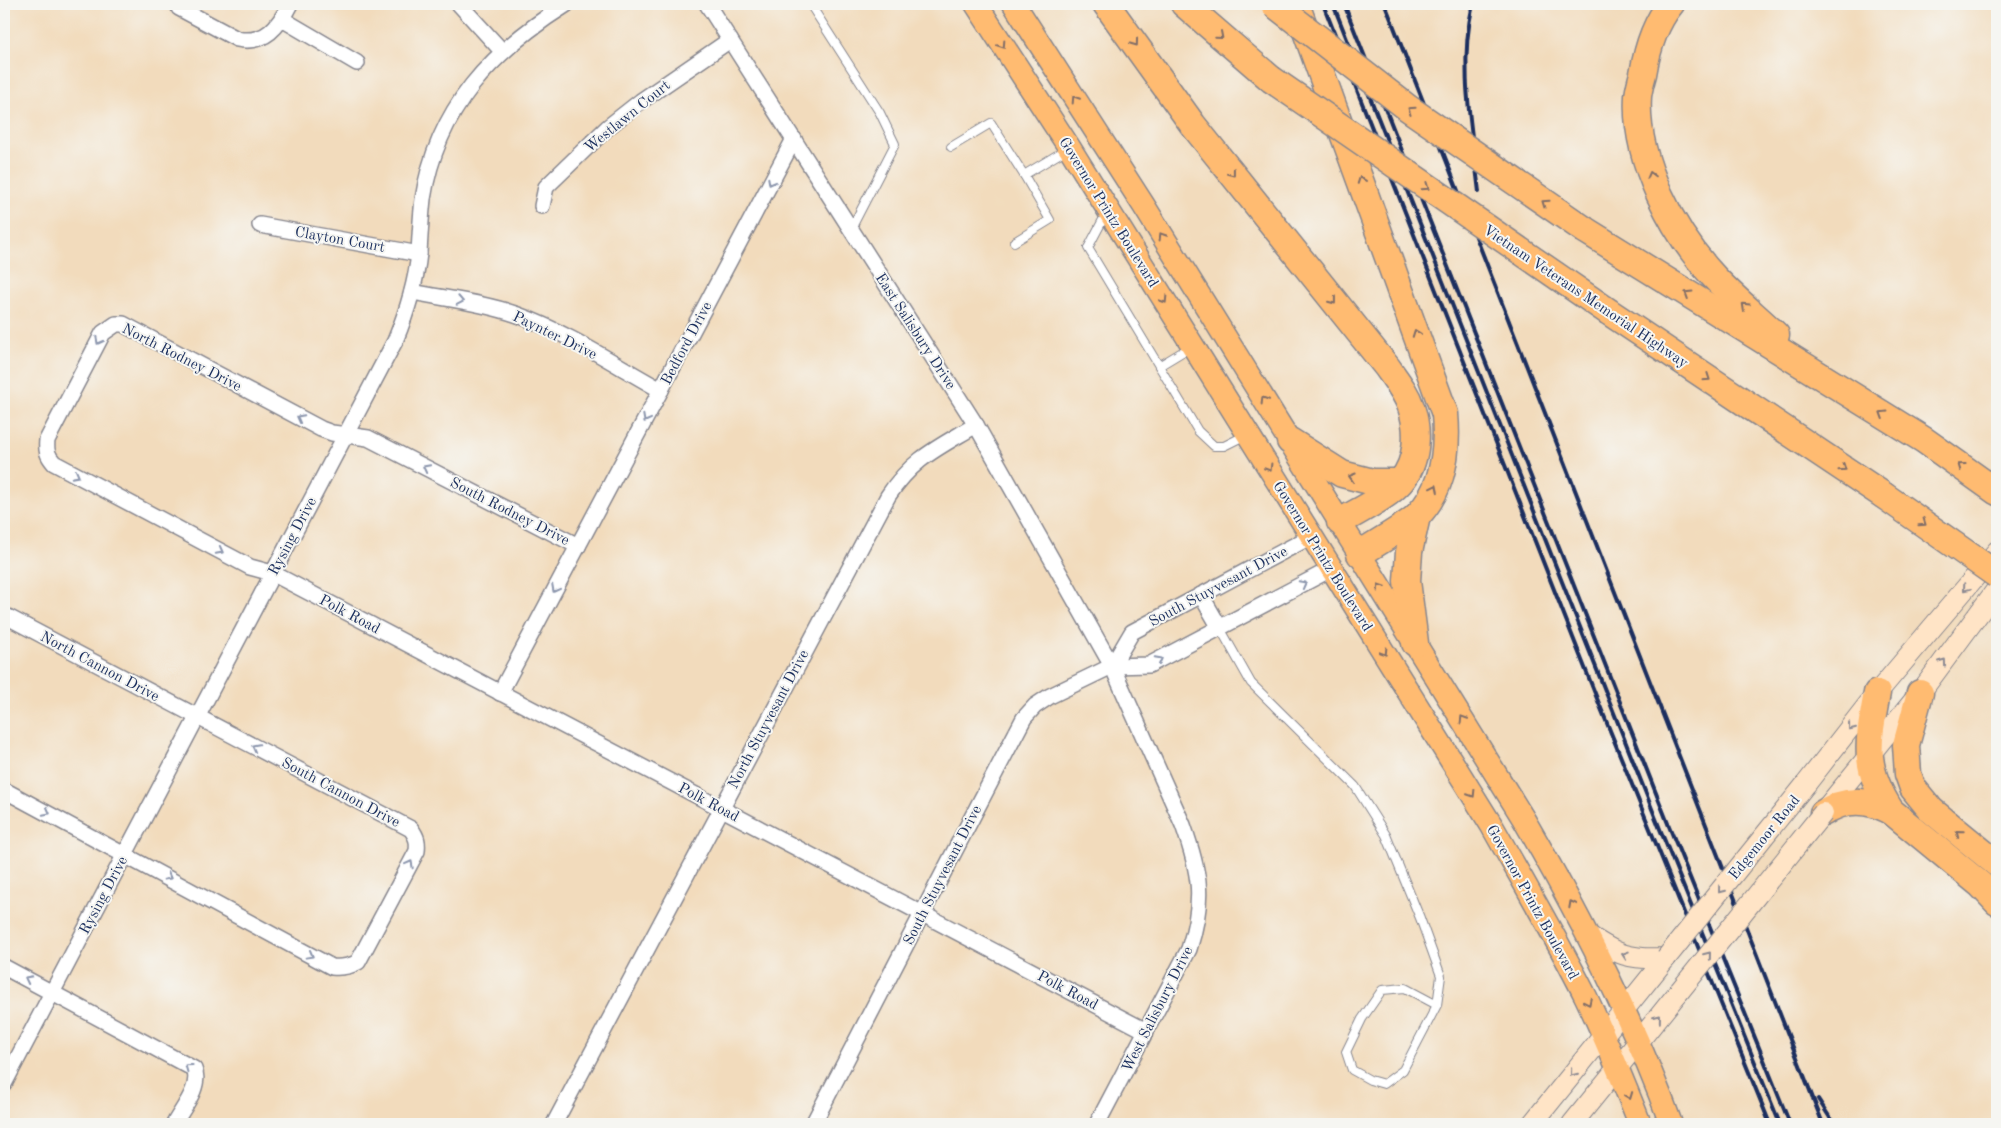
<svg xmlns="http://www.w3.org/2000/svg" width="2001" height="1128" viewBox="0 0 2001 1128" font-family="'Old Standard TT',serif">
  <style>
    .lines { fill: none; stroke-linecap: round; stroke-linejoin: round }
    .service-casing { stroke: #86858d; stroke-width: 10 }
    .minor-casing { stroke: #86858d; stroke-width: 18 }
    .secondary-casing { stroke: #86858d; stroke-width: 22 }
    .primary-casing { stroke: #86858d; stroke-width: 25 }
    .motorway-casing { stroke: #86858d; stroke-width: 29 }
    .service { stroke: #fff; stroke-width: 8 }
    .minor { stroke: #fff; stroke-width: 15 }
    .secondary { stroke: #ffe4c6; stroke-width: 20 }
    .primary { stroke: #ffbb71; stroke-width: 22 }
    .motorway { stroke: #ffbb71; stroke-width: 26 }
    .rail { stroke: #1b2f5e; stroke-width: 4 }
    .secondary-bridge-casing { stroke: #86858d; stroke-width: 22; stroke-linecap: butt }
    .motorway-bridge-casing { stroke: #86858d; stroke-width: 29; stroke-linecap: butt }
    .secondary-bridge { stroke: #ffe4c6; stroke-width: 20 }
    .motorway-bridge { stroke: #ffbb71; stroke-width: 26 }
    .oneway { stroke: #826e67 }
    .oneway2 { stroke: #8d97ae }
    .oneway3 { stroke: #8d8a92 }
    .labels { text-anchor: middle; stroke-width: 4; stroke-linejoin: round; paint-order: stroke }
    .street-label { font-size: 15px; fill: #1b2f5e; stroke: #f6f6f2 }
  </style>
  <rect width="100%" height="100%" fill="#f6f6f2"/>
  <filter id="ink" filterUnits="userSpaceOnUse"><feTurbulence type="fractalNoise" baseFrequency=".02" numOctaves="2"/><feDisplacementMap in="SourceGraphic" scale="10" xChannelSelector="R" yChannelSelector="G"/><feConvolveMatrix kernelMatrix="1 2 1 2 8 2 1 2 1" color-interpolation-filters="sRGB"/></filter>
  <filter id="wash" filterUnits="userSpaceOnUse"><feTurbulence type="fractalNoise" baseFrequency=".0096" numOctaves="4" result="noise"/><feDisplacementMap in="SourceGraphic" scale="20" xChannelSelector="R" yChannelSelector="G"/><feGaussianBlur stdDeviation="1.12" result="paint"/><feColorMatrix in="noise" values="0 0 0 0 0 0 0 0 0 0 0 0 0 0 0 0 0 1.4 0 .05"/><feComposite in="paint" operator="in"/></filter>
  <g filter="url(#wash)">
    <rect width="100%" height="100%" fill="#f2dbbc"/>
  </g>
  <g filter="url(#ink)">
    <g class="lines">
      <defs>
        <g id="service">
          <polyline points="810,4 880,113 895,144 851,229"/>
          <polyline points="951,147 991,123 1024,175 1067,149"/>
          <polyline points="1107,212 1088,248 1159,366 1192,346"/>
          <polyline points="1014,242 1050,220 1024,175"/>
          <polyline points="1159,366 1198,431 1214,446 1224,446 1246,435"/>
          <polyline points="1220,628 1251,683 1355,786 1386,835 1420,918 1441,976 1437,1005 1403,1070 1384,1084 1370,1080 1352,1070 1346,1052 1362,1019 1382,990 1405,988 1437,1005"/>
        </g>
        <g id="minor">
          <polyline points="459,4 502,51"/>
          <path d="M 707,4 L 976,425 L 1112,666 L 1183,825 C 1200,873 1205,899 1189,949 L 1097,1124"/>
          <path d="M 179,8 L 237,39 C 265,45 279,26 290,4"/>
          <polyline points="282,19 357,63"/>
          <polyline points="542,206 546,187 608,127 641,101 730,40"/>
          <polyline points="260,225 419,254"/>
          <path d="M 412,292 C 447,299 484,303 518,315 C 568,333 614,364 661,390"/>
          <path d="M 578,546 L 368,438 L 332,433 L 321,429 L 123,324 L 116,324 L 103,333 L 47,440 C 46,450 47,455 54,463 L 250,567 L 272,573 L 1146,1031"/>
          <polyline points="1201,595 1220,628"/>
          <path d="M 4,615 L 411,829 C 417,837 418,842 417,851 L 358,962 C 349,967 342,968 332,967 L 4,790"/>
          <polyline points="1112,666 1132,632 1312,536"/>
          <polyline points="500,693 794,139"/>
          <path d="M 4,967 L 194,1069 C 202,1086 182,1109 174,1124"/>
          <path d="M 4,1084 L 395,341 C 407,312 416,283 419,253 C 420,235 421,217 423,199 C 437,108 492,51 567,4"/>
          <path d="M 554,1124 L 888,496 C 913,458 938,448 976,425"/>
          <polyline points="813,1124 979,804 1024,718 1035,706 1050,696 1112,666 1149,665 1331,569"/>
        </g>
        <g id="secondary">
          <polyline points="1806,784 1877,693 1997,551"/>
          <polyline points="1823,812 1920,693 1997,589"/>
          <path d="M 1588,935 C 1618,955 1629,960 1666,958"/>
          <polyline points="1532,1124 1666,958"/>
          <polyline points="1572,1124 1678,993"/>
        </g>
        <g id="primary">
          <path d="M 976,4 L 1069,147 L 1492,826 C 1524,883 1557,939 1586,997 C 1606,1039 1623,1081 1640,1124"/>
          <path d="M 1014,4 L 1144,206 L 1523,818 C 1580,916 1632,1017 1671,1124"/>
        </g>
        <g id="motorway">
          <path d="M 1106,4 L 1193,125 L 1387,367 C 1396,380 1406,392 1411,407 C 1419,430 1418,462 1401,481 C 1388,497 1358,511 1340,522"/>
          <polyline points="1184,4 1271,79"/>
          <path d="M 1296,4 L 1445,414 C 1448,449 1444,488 1418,515 C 1406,527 1375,543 1360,554"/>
          <path d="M 1671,4 C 1655,23 1647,50 1643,74 C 1641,81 1639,89 1638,96 C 1634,160 1673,233 1715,278 C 1734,298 1756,316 1776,335"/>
          <polyline points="1585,230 1924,440 1997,492"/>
          <polyline points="1609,312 1883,495"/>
          <polyline points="1290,441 1342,474 1373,482 1400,482"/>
          <polyline points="1415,643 1407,581 1409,552 1417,516"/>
          <path d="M 1877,693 C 1868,743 1862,766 1891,811 L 1981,885 L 1997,902"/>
          <polyline points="1920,693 1906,745 1908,774 1913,788 1931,810 1997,864"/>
          <path d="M 1823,813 C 1844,798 1868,799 1891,811"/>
        </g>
      </defs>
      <use href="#service" class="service-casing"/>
      <use href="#minor" class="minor-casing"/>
      <use href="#secondary" class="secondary-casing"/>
      <use href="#primary" class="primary-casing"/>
      <use href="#motorway" class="motorway-casing"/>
      <use href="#service" class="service"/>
      <use href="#minor" class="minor"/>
      <use href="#secondary" class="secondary"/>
      <use href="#primary" class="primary"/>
      <use href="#motorway" class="motorway"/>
      <g class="rail">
        <polyline points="1323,4 1598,701 1770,1124"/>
        <polyline points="1333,4 1660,829 1780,1124"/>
        <polyline points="1344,4 1669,826 1790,1124"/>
        <polyline points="1385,4 1823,1124"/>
        <path d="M 1473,4 C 1458,65 1472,130 1479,192"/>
        <polyline points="1818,1099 1834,1124"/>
      </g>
      <defs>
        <g id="secondary-bridge">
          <polyline points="1666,958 1806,784"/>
          <polyline points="1678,993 1823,813"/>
        </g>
        <g id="motorway-bridge">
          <polyline points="1274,4 1408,108 1585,230"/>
          <polyline points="1271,79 1609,312"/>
          <polyline points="1883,495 1997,575"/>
        </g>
      </defs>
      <use href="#secondary-bridge" class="secondary-bridge-casing"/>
      <use href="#motorway-bridge" class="motorway-bridge-casing"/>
      <use href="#secondary-bridge" class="secondary-bridge"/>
      <use href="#motorway-bridge" class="motorway-bridge"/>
    </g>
    <defs><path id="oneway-chevron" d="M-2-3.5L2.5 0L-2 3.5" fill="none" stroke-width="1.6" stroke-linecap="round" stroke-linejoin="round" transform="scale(1.25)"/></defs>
    <g class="oneway">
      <use href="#oneway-chevron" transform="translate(1220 36) rotate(41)"/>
      <use href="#oneway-chevron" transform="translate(1135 43) rotate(54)"/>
      <use href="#oneway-chevron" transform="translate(1002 45) rotate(57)"/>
      <use href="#oneway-chevron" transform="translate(1075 99) rotate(-123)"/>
      <use href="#oneway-chevron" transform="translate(1411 110) rotate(-145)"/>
      <use href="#oneway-chevron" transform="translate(1232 173) rotate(52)"/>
      <use href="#oneway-chevron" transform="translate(1651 175) rotate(-105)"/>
      <use href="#oneway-chevron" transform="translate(1361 180) rotate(-110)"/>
      <use href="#oneway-chevron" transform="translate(1426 187) rotate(34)"/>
      <use href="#oneway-chevron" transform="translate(1545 203) rotate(-145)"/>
      <use href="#oneway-chevron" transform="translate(1162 236) rotate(-122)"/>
      <use href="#oneway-chevron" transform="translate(1688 294) rotate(-148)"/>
      <use href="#oneway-chevron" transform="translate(1164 300) rotate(58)"/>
      <use href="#oneway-chevron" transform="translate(1333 301) rotate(52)"/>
      <use href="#oneway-chevron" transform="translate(1745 306) rotate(-137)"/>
      <use href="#oneway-chevron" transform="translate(1416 333) rotate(-110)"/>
      <use href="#oneway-chevron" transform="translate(1707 378) rotate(34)"/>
      <use href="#oneway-chevron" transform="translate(1264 400) rotate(-122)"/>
      <use href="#oneway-chevron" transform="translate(1883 414) rotate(-148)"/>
      <use href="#oneway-chevron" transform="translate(1961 466) rotate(-144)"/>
      <use href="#oneway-chevron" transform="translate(1269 468) rotate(58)"/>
      <use href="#oneway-chevron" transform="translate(1843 468) rotate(34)"/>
      <use href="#oneway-chevron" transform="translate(1352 477) rotate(-163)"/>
      <use href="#oneway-chevron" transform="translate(1435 488) rotate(-64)"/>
      <use href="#oneway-chevron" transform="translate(1923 523) rotate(35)"/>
      <use href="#oneway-chevron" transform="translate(1380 587) rotate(-122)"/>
      <use href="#oneway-chevron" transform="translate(1384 652) rotate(58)"/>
      <use href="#oneway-chevron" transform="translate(1463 719) rotate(-122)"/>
      <use href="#oneway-chevron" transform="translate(1472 794) rotate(58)"/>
      <use href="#oneway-chevron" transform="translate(1959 833) rotate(-141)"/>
      <use href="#oneway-chevron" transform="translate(1572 904) rotate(-118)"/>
      <use href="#oneway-chevron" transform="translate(1588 1002) rotate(64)"/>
      <use href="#oneway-chevron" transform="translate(1629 1096) rotate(69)"/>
    </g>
    <g class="oneway2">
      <use href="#oneway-chevron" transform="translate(771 182) rotate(118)"/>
      <use href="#oneway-chevron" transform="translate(460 301) rotate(11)"/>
      <use href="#oneway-chevron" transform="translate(99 341) rotate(118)"/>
      <use href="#oneway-chevron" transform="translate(300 418) rotate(-152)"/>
      <use href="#oneway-chevron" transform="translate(646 419) rotate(118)"/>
      <use href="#oneway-chevron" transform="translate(426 468) rotate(-153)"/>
      <use href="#oneway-chevron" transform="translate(76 475) rotate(28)"/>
      <use href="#oneway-chevron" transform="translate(220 551) rotate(28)"/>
      <use href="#oneway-chevron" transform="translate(1303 584) rotate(-28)"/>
      <use href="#oneway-chevron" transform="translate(555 589) rotate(118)"/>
      <use href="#oneway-chevron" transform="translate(1159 660) rotate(-28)"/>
      <use href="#oneway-chevron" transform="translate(255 747) rotate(-152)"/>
      <use href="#oneway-chevron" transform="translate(47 812) rotate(28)"/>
      <use href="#oneway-chevron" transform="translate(410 864) rotate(-62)"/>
      <use href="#oneway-chevron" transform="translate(168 877) rotate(29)"/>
      <use href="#oneway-chevron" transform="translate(310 955) rotate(29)"/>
      <use href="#oneway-chevron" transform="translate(28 979) rotate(-153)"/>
      <use href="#oneway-chevron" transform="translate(188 1067) rotate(-144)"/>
    </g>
    <g class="oneway3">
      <use href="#oneway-chevron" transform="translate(1966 588) rotate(130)"/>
      <use href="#oneway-chevron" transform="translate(1943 662) rotate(-54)"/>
      <use href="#oneway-chevron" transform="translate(1851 727) rotate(128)"/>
      <use href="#oneway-chevron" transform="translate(1721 890) rotate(129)"/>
      <use href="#oneway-chevron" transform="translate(1625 955) rotate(-162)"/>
      <use href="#oneway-chevron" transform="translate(1708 955) rotate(-51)"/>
      <use href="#oneway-chevron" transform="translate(1658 1018) rotate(-51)"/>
      <use href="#oneway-chevron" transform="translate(1573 1073) rotate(129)"/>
    </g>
  </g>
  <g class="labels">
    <g class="street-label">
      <text transform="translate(627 116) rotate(-39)" y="5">Westlawn Court</text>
      <text transform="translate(1109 212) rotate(58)" y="5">Governor Printz Boulevard</text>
      <text transform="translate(340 239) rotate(10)" y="5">Clayton Court</text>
      <text transform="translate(1586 296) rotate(34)" y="5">Vietnam Veterans Memorial Highway</text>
      <text transform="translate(916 331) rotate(57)" y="5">East Salisbury Drive</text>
      <text transform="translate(555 335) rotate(26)" y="5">Paynter Drive</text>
      <text transform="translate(686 343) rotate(-62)" y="5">Bedford Drive</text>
      <text transform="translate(182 357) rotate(27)" y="5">North Rodney Drive</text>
      <text transform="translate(510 511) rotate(27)" y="5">South Rodney Drive</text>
      <text transform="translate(292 536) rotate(-62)" y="5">Rysing Drive</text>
      <text transform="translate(1323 556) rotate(58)" y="5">Governor Printz Boulevard</text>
      <text transform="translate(1218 586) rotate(-28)" y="5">South Stuyvesant Drive</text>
      <text transform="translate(350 614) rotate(28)" y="5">Polk Road</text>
      <text transform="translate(100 666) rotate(28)" y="5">North Cannon Drive</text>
      <text transform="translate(768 719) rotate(-62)" y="5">North Stuyvesant Drive</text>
      <text transform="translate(341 792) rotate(28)" y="5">South Cannon Drive</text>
      <text transform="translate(709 802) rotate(28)" y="5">Polk Road</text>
      <text transform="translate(1764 837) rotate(-51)" y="5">Edgemoor Road</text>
      <text transform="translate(942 875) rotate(-63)" y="5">South Stuyvesant Drive</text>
      <text transform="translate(103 895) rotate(-62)" y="5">Rysing Drive</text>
      <text transform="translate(1533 902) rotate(61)" y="5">Governor Printz Boulevard</text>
      <text transform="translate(1068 990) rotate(28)" y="5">Polk Road</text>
      <text transform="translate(1157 1009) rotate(-63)" y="5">West Salisbury Drive</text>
    </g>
  </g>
  <rect width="2001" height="1128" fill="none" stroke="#f6f6f2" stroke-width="20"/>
</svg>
